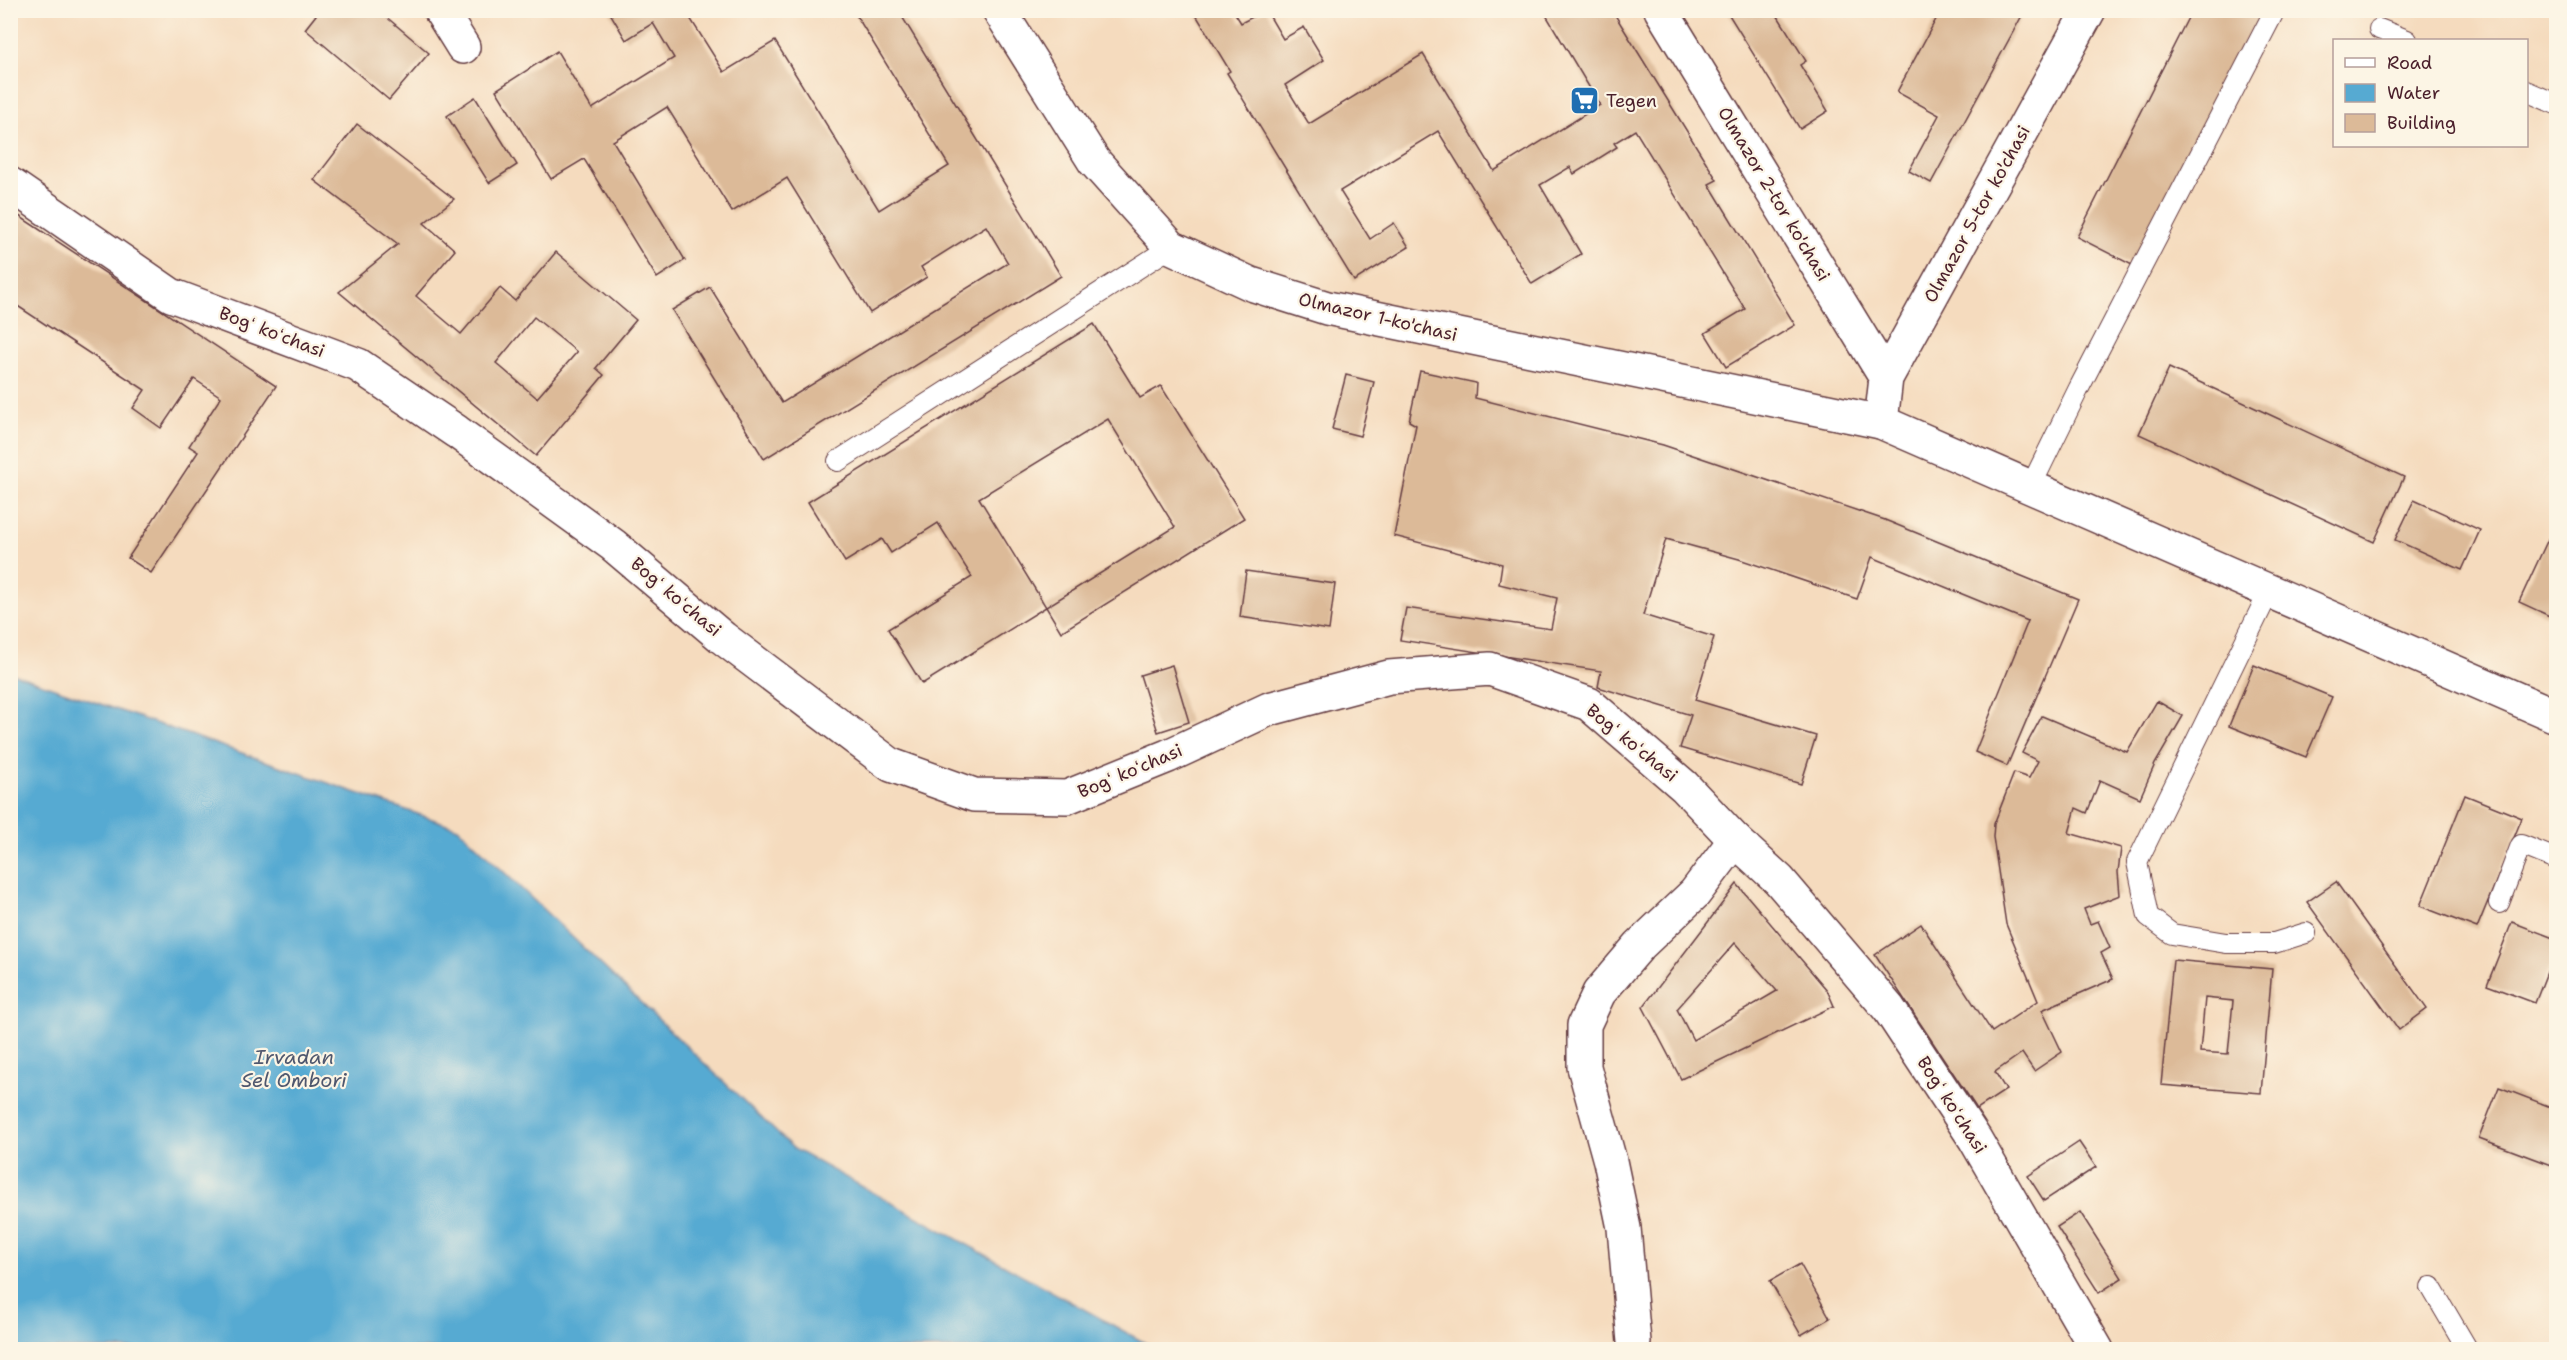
<svg xmlns="http://www.w3.org/2000/svg" width="2567" height="1360" viewBox="0 0 2567 1360" font-family="'Shantell Sans',sans-serif">
  <style>
    .water { fill: #56aad2; stroke: #50647e; stroke-width: 1.5 }
    .building { fill: #dcba98; fill-rule: evenodd }
    .lines { fill: none; stroke-linecap: round; stroke-linejoin: round }
    .lane-casing { stroke: #643b41; stroke-width: 22 }
    .street-casing { stroke: #643b41; stroke-width: 36 }
    .lane { stroke: #fff; stroke-width: 20 }
    .street { stroke: #fff; stroke-width: 33 }
    .labels { text-anchor: middle; stroke-width: 4.5; stroke-linejoin: round; paint-order: stroke }
    .poi-label { font-size: 18px; fill: #4a1f2b; stroke: #fcf5e5; text-anchor: start }
    .street-label { font-size: 18px; fill: #4a1f2b; stroke: #fcf5e5 }
    .water-label { font-size: 20px; font-style: italic; fill: #4f576e; stroke: #fcf5e5 }
  </style>
  <rect width="100%" height="100%" fill="#fcf5e5"/>
  <filter id="ink" filterUnits="userSpaceOnUse"><feTurbulence type="fractalNoise" baseFrequency=".0167" numOctaves="2"/><feDisplacementMap in="SourceGraphic" scale="12" xChannelSelector="R" yChannelSelector="G"/><feConvolveMatrix kernelMatrix="1 2 1 2 8 2 1 2 1" color-interpolation-filters="sRGB"/></filter>
  <filter id="wash" filterUnits="userSpaceOnUse"><feTurbulence type="fractalNoise" baseFrequency=".008" numOctaves="4" result="noise"/><feDisplacementMap in="SourceGraphic" scale="24" xChannelSelector="R" yChannelSelector="G"/><feGaussianBlur stdDeviation="1.35" result="paint"/><feColorMatrix in="noise" values="0 0 0 0 0 0 0 0 0 0 0 0 0 0 0 0 0 1.4 0 .05"/><feComposite in="paint" operator="in"/></filter>
  <g filter="url(#wash)">
    <rect width="100%" height="100%" fill="#f5dbbe"/>
    <polygon class="water" points="11,673 458,828 794,1149 1156,1349 11,1349"/>
    <g id="blocks">
      <g class="building">
        <polygon points="310,10 378,10 429,53 389,100 305,29 316,15"/>
        <polygon points="614,10 685,10 724,72 775,41 879,210 949,166 853,10 898,10 1061,276 764,459 672,310 710,287 782,403 1008,263 986,226 921,267 927,277 870,313 787,178 732,212 667,107 613,141 685,260 657,278 584,159 551,179 496,90 557,51 592,109 674,58 653,23 626,40 610,13"/>
        <polygon points="1193,10 1233,10 1241,23 1266,10 1283,39 1304,27 1324,60 1285,85 1309,124 1423,54 1494,171 1600,105 1543,10 1612,10 1717,180 1709,184 1795,325 1726,367 1705,333 1745,309 1635,130 1614,143 1617,147 1574,174 1570,167 1540,185 1581,254 1532,284 1438,131 1340,191 1370,239 1394,223 1409,247 1354,281 1227,73 1230,71"/>
        <polygon points="1726,10 1774,10 1806,61 1800,65 1828,111 1800,129"/>
        <polygon points="1941,10 2025,10 1931,183 1909,171 1939,115 1897,92"/>
        <polygon points="2192,10 2264,10 2134,266 2077,237"/>
        <polygon points="475,97 517,165 489,183 447,116"/>
        <path d="M 357,124 L 454,199 L 424,223 L 455,250 L 416,296 L 461,334 L 500,288 L 515,301 L 556,252 L 636,320 L 596,368 L 604,375 L 536,456 L 339,292 L 398,244 L 314,180 ZM 534,317 L 577,352 L 537,398 L 496,363 Z"/>
        <polygon points="10,210 276,386 151,573 128,558 198,452 189,446 221,397 194,379 161,428 133,408 145,390 10,301"/>
        <polygon points="1094,324 1140,398 1161,386 1244,518 1061,632 1046,607 1175,527 1108,419 979,498 1046,607 922,684 888,629 972,577 938,523 891,553 882,539 845,562 808,502"/>
        <polygon points="2169,368 2404,477 2374,542 2139,434"/>
        <polygon points="1420,371 1476,383 1475,398 1663,445 1885,520 2078,599 2007,766 1975,752 2028,621 1872,557 1857,599 1739,559 1666,539 1643,615 1714,637 1695,700 1816,736 1801,784 1680,748 1691,715 1598,687 1601,671 1400,640 1406,608 1551,629 1557,598 1499,584 1502,564 1394,536 1416,425 1409,421"/>
        <polygon points="1346,375 1374,382 1360,436 1332,429"/>
        <polygon points="2414,500 2480,530 2462,570 2395,540"/>
        <polygon points="2550,535 2556,538 2556,619 2519,602"/>
        <polygon points="1246,571 1335,584 1329,630 1240,617"/>
        <polygon points="1172,665 1189,722 1158,732 1140,675"/>
        <polygon points="2254,665 2332,697 2306,757 2229,726"/>
        <polygon points="2157,701 2183,716 2155,764 2140,798 2100,780 2087,813 2076,808 2069,833 2121,848 2118,872 2120,895 2084,909 2090,924 2098,921 2110,948 2101,953 2113,979 2042,1010 2062,1052 2034,1071 2022,1053 1995,1072 2006,1090 1977,1109 1875,955 1921,924 1992,1032 2038,1001 2006,924 1993,837 1994,824 2014,773 2029,778 2038,761 2022,753 2042,716 2127,752"/>
        <polygon points="2465,795 2522,818 2477,928 2420,906"/>
        <polygon points="2336,882 2427,1009 2399,1030 2307,902"/>
        <path d="M 1737,884 L 1827,990 L 1834,1006 L 1681,1079 L 1643,1007 ZM 1735,943 L 1777,991 L 1693,1040 L 1677,1009 Z"/>
        <polygon points="2512,922 2556,939 2556,949 2535,1003 2487,985"/>
        <path d="M 2173,960 L 2272,969 L 2261,1093 L 2161,1085 ZM 2205,998 L 2233,1001 L 2228,1054 L 2200,1052 Z"/>
        <polygon points="2499,1087 2556,1109 2556,1167 2479,1138"/>
        <polygon points="2079,1142 2096,1167 2044,1201 2028,1176"/>
        <polygon points="2080,1212 2122,1278 2099,1293 2057,1227"/>
        <polygon points="1800,1264 1830,1318 1801,1335 1770,1281"/>
      </g>
    </g>
  </g>
  <g filter="url(#ink)">
    <use href="#blocks" fill-opacity="0" stroke="#643b41" stroke-width="1.5"/>
    <g class="lines">
      <defs>
        <g id="lane">
          <polyline points="2379,29 2407,40"/>
          <polyline points="2526,91 2556,104"/>
          <polyline points="838,461 1171,247"/>
          <polyline points="2031,486 2079,388 2275,10"/>
          <polyline points="2269,592 2137,862 2148,916 2172,934 2226,943 2274,943 2306,933"/>
          <polyline points="2499,903 2521,845 2556,859"/>
          <polyline points="2431,1287 2468,1350"/>
        </g>
        <g id="street">
          <polyline points="440,10 463,47"/>
          <polyline points="999,10 1094,161 1171,247 1251,284 1327,308 1881,422 2556,716"/>
          <polyline points="1661,10 1886,378"/>
          <polyline points="10,184 171,295 358,365 457,432 613,545 723,638 891,765 974,795 1067,797 1168,756 1269,709 1389,677 1490,669 1589,704 1684,786 1735,840 1779,880 1889,1009 1975,1139 2097,1350"/>
          <polyline points="1881,422 1886,378 2089,10"/>
          <polyline points="1634,1342 1624,1228 1610,1161 1584,1067 1584,1025 1599,993 1640,945 1695,893 1735,840"/>
        </g>
      </defs>
      <use href="#lane" class="lane-casing"/>
      <use href="#street" class="street-casing"/>
      <use href="#lane" class="lane"/>
      <use href="#street" class="street"/>
    </g>
  </g>
  <defs>
    <symbol id="supermarket-square" viewBox="-11 -11 22 22"><rect x="-9" y="-9" width="18" height="18" rx="4" fill="#1f6fb2" stroke="#fcf5e5"/><path d="M-6-5.5h2.5l.6 2H6L4.5 2H-2.5L-4.4-4H-6ZM-1.5 3.2a1.3 1.3 0 1 0 .1 0ZM3 3.2a1.3 1.3 0 1 0 .1 0Z" fill="#fff"/></symbol>
  </defs>
  <g fill-rule="evenodd">
    <use href="#supermarket-square" x="1568" y="84" width="33" height="33"/>
  </g>
  <g class="labels">
    <g class="poi-label">
      <text x="1606" y="107">Tegen</text>
    </g>
    <g class="street-label">
      <text transform="translate(1774 194) rotate(59)" y="6">Olmazor 2-tor ko'chasi</text>
      <text transform="translate(1977 214) rotate(-61)" y="6">Olmazor 5-tor ko'chasi</text>
      <text transform="translate(1378 317) rotate(13)" y="6">Olmazor 1-ko'chasi</text>
      <text transform="translate(272 332) rotate(21)" y="6">Bogʻ koʻchasi</text>
      <text transform="translate(676 597) rotate(40)" y="6">Bogʻ koʻchasi</text>
      <text transform="translate(1632 743) rotate(39)" y="6">Bogʻ koʻchasi</text>
      <text transform="translate(1130 771) rotate(-23)" y="6">Bogʻ koʻchasi</text>
      <text transform="translate(1952 1105) rotate(57)" y="6">Bogʻ koʻchasi</text>
    </g>
    <g class="water-label">
      <text x="294" y="1064">Irvadan<tspan x="294" dy="23">Sel Ombori</tspan></text>
    </g>
  </g>
  <rect width="2567" height="1360" fill="none" stroke="#fcf5e5" stroke-width="36"/>
  <rect x="2333" y="39" width="195" height="108" fill="#fcf5e5" stroke="#b59f9b" stroke-width="1.5"/>
  <rect x="2345" y="58" width="30" height="9" fill="#ffffff" stroke="#b59f9b" stroke-width="1.5"/>
  <text x="2387" y="69" font-size="18" fill="#4a1f2b">Road</text>
  <rect x="2345" y="84" width="30" height="18" fill="#56aad2" stroke="#b59f9b" stroke-width="1.5"/>
  <text x="2387" y="99" font-size="18" fill="#4a1f2b">Water</text>
  <rect x="2345" y="114" width="30" height="18" fill="#dcba98" stroke="#b59f9b" stroke-width="1.5"/>
  <text x="2387" y="129" font-size="18" fill="#4a1f2b">Building</text>
</svg>
